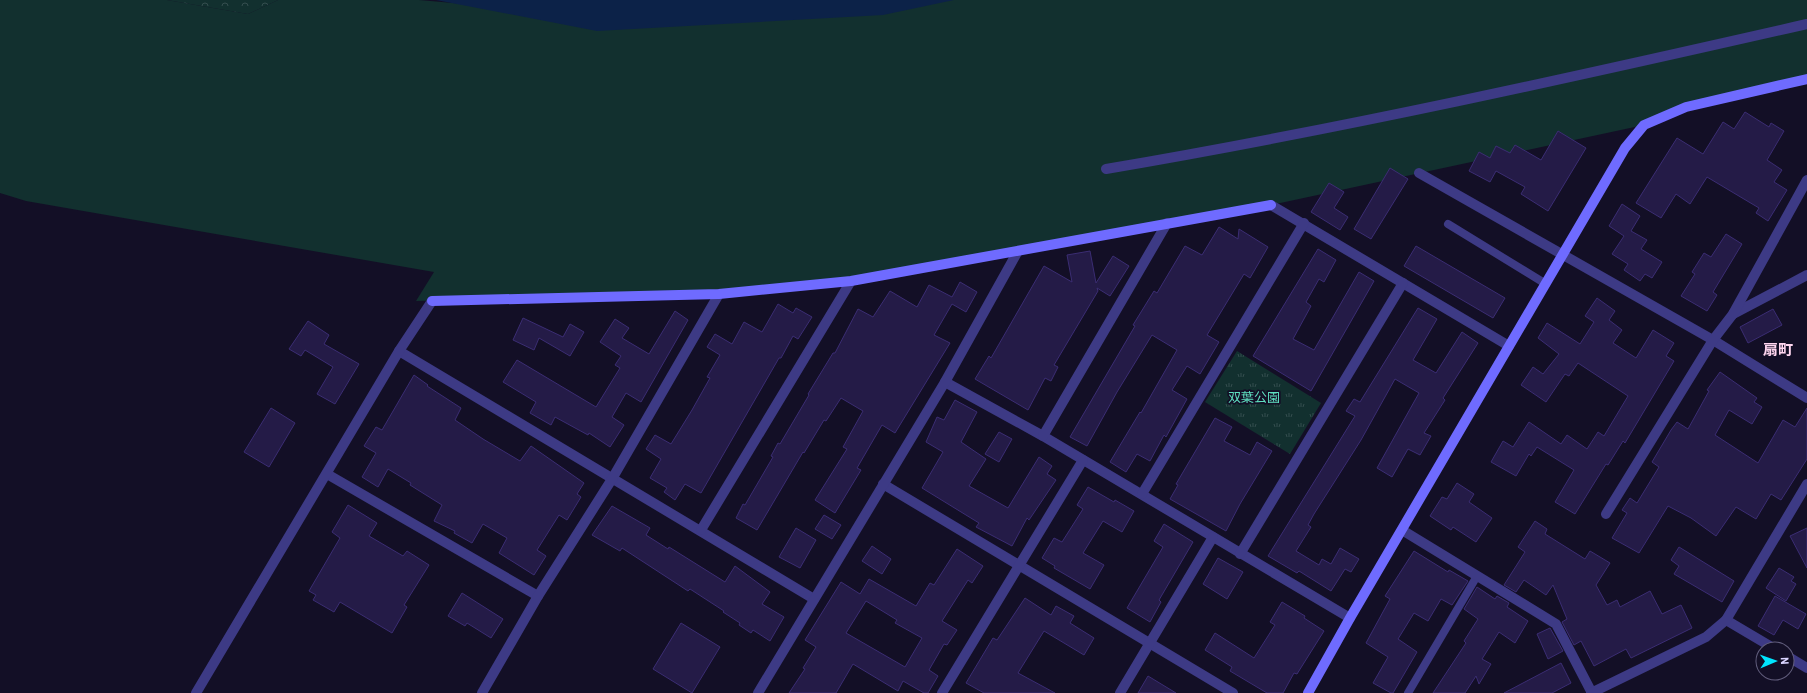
<svg xmlns="http://www.w3.org/2000/svg" width="1807" height="693" viewBox="0 0 1807 693" font-family="Barlow,'Noto Sans JP',sans-serif">
  <style>
    .grass { fill: #12302f }
    .forest { fill: url(#forest-crowns) }
    .park { fill: url(#park-tufts) }
    .water { fill: #0c2248 }
    .building { fill: #241b47; stroke: #3b2d73; fill-rule: evenodd }
    .lines { fill: none; stroke-linecap: round; stroke-linejoin: round }
    .lane { stroke: #3d3a85; stroke-width: 8 }
    .street { stroke: #3d3a85; stroke-width: 10 }
    .secondary { stroke: #6f6bff; stroke-width: 10 }
    .labels { text-anchor: middle; stroke-width: 3.5; stroke-linejoin: round; paint-order: stroke }
    .park-label { font-size: 13px; fill: #5fe0c0; stroke: #130f26 }
    .quarter-label { font-size: 15px; font-weight: bold; fill: #ffd6f0; stroke: #130f26 }
  </style>
  <defs>
    <pattern id="forest-crowns" width="20" height="18" patternUnits="userSpaceOnUse"><rect width="20" height="18" fill="#12302f"/><path d="M2 6a3 3 0 1 1 6 0M12 15a3 3 0 1 1 6 0" fill="none" stroke="#344d4e"/></pattern>
    <pattern id="park-tufts" width="24" height="20" patternUnits="userSpaceOnUse"><rect width="24" height="20" fill="#12302f"/><path d="M3 7l-1-3M5 7V3M7 7l1-3M15 17l-1-3M17 17v-4M19 17l1-3" fill="none" stroke="#344d4e"/></pattern>
  </defs>
  <rect width="100%" height="100%" fill="#130f26"/>
  <polygon class="grass" points="0,0 167,0 248,14 278,0 419,0 533,10 888,0 1807,0 1807,79 1686,107 1644,125 1271,205 851,281 662,296 416,301 434,272 26,201 0,193"/>
  <polygon class="forest" points="167,0 278,0 248,14"/>
  <polygon class="park" points="1237,351 1321,403 1290,454 1205,402"/>
  <polygon class="water" points="436,0 954,0 883,15 597,31"/>
  <g class="building">
    <polygon points="1745,112 1769,127 1771,123 1784,131 1767,160 1782,170 1774,182 1787,190 1768,221 1756,213 1759,208 1707,177 1690,204 1676,194 1661,218 1636,203 1677,138 1703,154 1723,122 1734,129"/>
    <polygon points="1558,131 1586,148 1548,211 1521,194 1525,187 1496,171 1490,182 1469,171 1479,152 1490,158 1496,146 1510,153 1515,145 1541,160"/>
    <polygon points="1390,168 1408,179 1371,239 1354,229"/>
    <polygon points="1329,183 1344,192 1334,208 1348,217 1340,230 1311,212"/>
    <polygon points="1622,204 1640,216 1631,231 1647,240 1641,249 1662,262 1652,278 1645,274 1640,281 1624,270 1628,264 1612,254 1624,236 1609,226"/>
    <polygon points="1219,227 1238,239 1239,229 1268,247 1250,278 1244,274 1207,335 1219,342 1200,374 1187,366 1172,390 1187,399 1166,437 1164,435 1150,461 1137,454 1126,472 1110,462 1140,412 1141,413 1177,350 1152,335 1117,392 1087,446 1070,437 1135,326 1133,325 1154,291 1157,293 1185,246 1202,255"/>
    <polygon points="1726,234 1742,244 1713,292 1717,295 1707,311 1681,296 1695,274 1692,272 1704,253 1711,257"/>
    <polygon points="1416,246 1505,298 1493,318 1404,266"/>
    <polygon points="1318,249 1336,260 1324,282 1319,279 1306,302 1311,306 1293,339 1314,350 1359,272 1374,281 1311,391 1253,356"/>
    <polygon points="1090,251 1096,283 1113,256 1129,266 1110,296 1097,288 1098,291 1054,365 1058,367 1051,381 1045,378 1028,410 975,379 989,356 991,358 1044,266 1072,282 1067,255"/>
    <polygon points="960,282 977,292 966,312 952,304 934,335 950,343 895,433 882,425 857,468 861,470 835,513 815,500 847,449 843,447 863,411 841,398 826,421 824,420 804,453 803,452 757,530 736,518 743,504 745,505 773,457 771,456 778,443 780,444 809,395 808,394 833,353 835,353 858,309 873,317 890,291 917,307 929,285 952,297"/>
    <polygon points="1597,298 1615,311 1609,320 1622,330 1613,343 1636,358 1653,330 1674,343 1666,356 1674,361 1625,443 1623,441 1608,465 1606,464 1575,514 1555,502 1574,470 1537,447 1531,456 1529,454 1516,476 1491,462 1503,441 1513,447 1529,422 1561,444 1567,435 1587,449 1598,432 1604,436 1628,396 1578,363 1569,376 1565,374 1546,402 1521,385 1533,367 1543,374 1559,354 1538,338 1547,323 1580,344 1594,322 1585,316"/>
    <polygon points="778,304 793,313 796,308 812,317 798,339 793,336 781,358 779,358 701,493 685,484 675,500 664,492 667,488 650,478 661,459 646,449 655,435 671,444 692,410 710,378 707,377 720,355 707,347 715,334 732,344 744,322 762,332"/>
    <polygon points="1418,308 1437,319 1413,360 1436,373 1462,332 1478,343 1443,398 1445,400 1424,433 1431,436 1420,455 1408,449 1392,477 1377,468 1419,393 1395,379 1361,440 1314,514 1308,525 1311,527 1296,551 1319,565 1322,559 1331,564 1340,548 1359,559 1351,572 1345,569 1331,591 1299,571 1297,573 1268,556 1355,416 1346,411 1354,399 1360,402"/>
    <polygon points="1773,309 1782,325 1748,343 1740,327"/>
    <polygon points="675,311 688,320 641,402 626,393 612,417 624,425 610,447 589,433 588,435 555,417 551,425 530,413 536,402 503,382 517,360 596,407 620,368 615,365 621,356 600,342 615,319 629,328 622,338 649,354"/>
    <polygon points="523,318 563,337 570,324 584,332 570,356 539,338 534,350 513,340"/>
    <polygon points="308,321 329,335 324,344 359,364 335,404 317,394 333,367 305,350 301,356 289,349"/>
    <polygon points="1720,372 1757,398 1754,402 1762,407 1752,424 1729,410 1715,435 1758,463 1783,420 1795,427 1807,408 1807,459 1781,500 1771,494 1756,519 1736,507 1716,536 1691,518 1668,506 1639,553 1612,538 1627,513 1622,510 1630,498 1637,503 1659,467 1652,462 1671,430 1677,422 1688,429 1709,391 1707,390"/>
    <polygon points="414,375 428,385 427,386 461,408 455,420 483,439 520,461 531,446 584,483 577,494 581,497 567,520 559,515 537,550 546,556 534,575 499,553 507,538 483,524 472,543 454,533 455,531 434,521 442,505 410,485 411,483 388,469 378,487 362,477 376,453 364,446 376,427 382,430"/>
    <polygon points="955,400 977,412 961,442 986,459 969,486 1008,508 1039,457 1052,466 1047,474 1056,480 1029,520 1027,518 1012,546 976,527 979,523 922,488 943,452 926,442 937,417 944,420"/>
    <polygon points="271,408 295,423 269,467 244,452"/>
    <polygon points="1215,418 1232,427 1224,441 1250,455 1257,442 1272,451 1240,504 1226,531 1170,499 1178,485 1176,484"/>
    <polygon points="999,432 1012,439 999,462 985,454"/>
    <polygon points="1457,483 1474,494 1469,502 1492,518 1476,542 1453,527 1451,530 1430,516 1442,497 1447,499"/>
    <polygon points="1088,487 1114,502 1115,500 1134,511 1122,532 1103,521 1083,553 1104,565 1090,589 1054,568 1055,566 1042,558 1054,538 1062,542 1083,509 1077,505"/>
    <polygon points="348,505 377,523 369,536 403,556 407,551 429,565 404,605 407,607 392,633 340,602 334,612 313,600 316,595 309,591 340,538 332,532"/>
    <polygon points="612,506 650,528 646,535 668,549 669,547 725,582 735,566 770,592 762,604 784,617 770,641 753,630 751,633 739,625 740,623 723,612 724,611 690,589 688,591 622,548 620,551 592,535"/>
    <polygon points="824,515 841,525 832,539 815,529"/>
    <polygon points="1535,521 1547,529 1545,534 1585,559 1590,551 1610,563 1596,585 1607,605 1617,600 1620,607 1650,591 1662,614 1681,605 1692,628 1631,658 1626,649 1594,666 1581,641 1574,645 1562,622 1567,619 1553,585 1546,595 1524,580 1516,592 1504,585 1525,552 1518,547"/>
    <polygon points="1164,524 1193,542 1159,600 1161,602 1150,622 1127,608 1163,547 1154,541"/>
    <polygon points="796,528 816,540 800,568 779,557"/>
    <polygon points="1807,528 1807,568 1790,536"/>
    <polygon points="872,546 891,559 882,574 862,561"/>
    <polygon points="1679,547 1734,581 1722,602 1674,574 1679,566 1671,560"/>
    <path d="M 957,549 L 983,566 L 972,583 L 968,580 L 942,621 L 957,630 L 947,645 L 944,644 L 929,670 L 938,676 L 928,693 L 924,693 L 903,681 L 898,691 L 853,664 L 836,693 L 789,693 L 805,669 L 803,668 L 816,647 L 805,640 L 841,582 L 860,594 L 869,579 L 916,606 L 930,583 L 934,585 ZM 866,601 L 897,620 L 895,623 L 922,638 L 905,667 L 846,633 Z"/>
    <polygon points="1414,551 1448,572 1449,570 1468,581 1452,605 1441,599 1428,621 1414,613 1398,639 1417,652 1393,693 1391,693 1373,683 1388,657 1366,643 1390,599 1385,596"/>
    <polygon points="1218,558 1243,572 1227,599 1203,584"/>
    <polygon points="1779,568 1794,577 1791,581 1796,584 1786,601 1766,588"/>
    <polygon points="1477,587 1495,599 1497,596 1509,603 1507,607 1528,621 1515,643 1499,632 1482,659 1491,664 1479,684 1476,676 1465,693 1433,693 1466,643 1464,641 1478,619 1464,609"/>
    <polygon points="462,593 503,619 491,638 467,623 465,626 448,616"/>
    <polygon points="1775,596 1806,614 1798,629 1783,620 1774,635 1758,626"/>
    <polygon points="1025,598 1051,615 1056,606 1074,616 1070,623 1094,638 1084,655 1044,631 1018,673 1055,693 984,693 966,683 993,638 997,640"/>
    <polygon points="1282,602 1305,616 1304,618 1324,631 1297,674 1294,673 1283,693 1267,693 1230,671 1232,667 1205,650 1215,633 1254,658 1275,625 1270,622"/>
    <polygon points="681,623 720,647 692,693 653,669"/>
    <polygon points="1550,628 1563,651 1548,659 1537,634"/>
    <polygon points="1561,663 1571,683 1552,693 1504,693"/>
    <polygon points="1148,676 1176,693 1138,693"/>
  </g>
  <g class="lines">
    <g class="lane">
      <polyline points="1448,224 1546,284"/>
      <polyline points="1408,693 1477,576"/>
    </g>
    <g class="street">
      <path d="M 1106,169 C 1341,129 1574,77 1807,24"/>
      <polyline points="1419,173 1713,340 1807,398"/>
      <polyline points="1271,205 1509,346"/>
      <polyline points="1733,314 1807,275"/>
      <polyline points="399,351 814,599"/>
      <polyline points="945,382 1043,436 1350,618"/>
      <polyline points="1043,436 1167,223"/>
      <polyline points="327,474 538,596"/>
      <polyline points="883,484 1233,693"/>
      <polyline points="1142,494 1304,223"/>
      <polyline points="1606,514 1713,340 1733,314 1807,180"/>
      <polyline points="701,530 851,281"/>
      <polyline points="1402,530 1556,624 1592,693"/>
      <polyline points="1240,554 1403,283"/>
      <polyline points="1726,620 1775,649"/>
      <polyline points="1787,656 1807,668"/>
      <polyline points="196,693 399,351 432,301"/>
      <polyline points="482,693 538,596 612,479 719,294"/>
      <polyline points="758,693 945,382 1018,251"/>
      <polyline points="942,693 1083,460"/>
      <polyline points="1120,693 1213,537"/>
      <polyline points="1591,693 1706,637 1726,620 1807,484"/>
    </g>
    <g class="secondary">
      <polyline points="432,301 719,294 851,281 1271,205"/>
      <polyline points="1308,693 1350,618 1625,148 1644,125 1686,107 1807,79"/>
    </g>
  </g>
  <g class="labels">
    <g class="park-label">
      <text x="1254" y="402">双葉公園</text>
    </g>
    <g class="quarter-label">
      <text x="1778" y="355">扇町</text>
    </g>
  </g>
  <g transform="translate(1775 661) rotate(88)"><circle r="19" fill="#130f26" stroke="#625e7d"/>
  <path d="M0-3L7 15L0 10L-7 15Z" fill="#00e5ff"/>
  <text y="-6" font-size="11" font-weight="bold" text-anchor="middle" fill="#d9d4ff">N</text>
  </g>
</svg>
